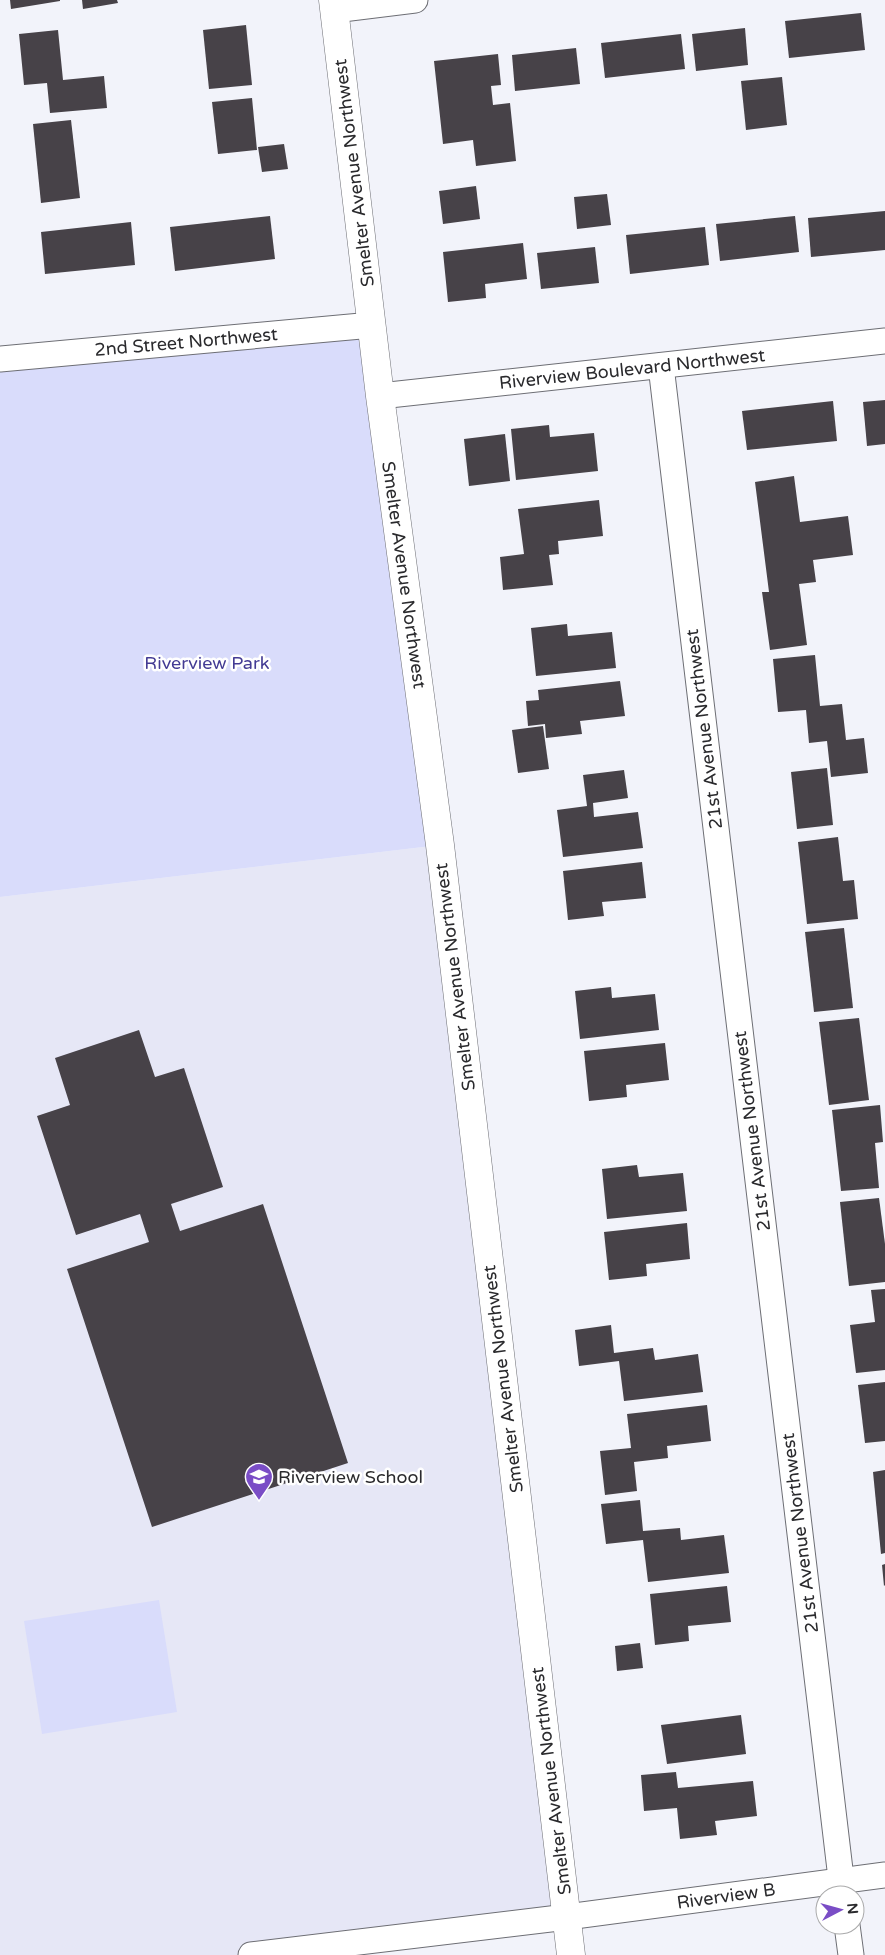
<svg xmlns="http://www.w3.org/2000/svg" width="885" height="1955" viewBox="0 0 885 1955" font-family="'Varela Round',sans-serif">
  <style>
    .built { fill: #e6e7f6 }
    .green { fill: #d9dcfb }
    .building { fill: #474248 }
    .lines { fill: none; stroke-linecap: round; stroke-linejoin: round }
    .minor-casing { stroke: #6d6e74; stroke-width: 27 }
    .tertiary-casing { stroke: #6d6e74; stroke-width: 29 }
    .minor { stroke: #fff; stroke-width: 25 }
    .tertiary { stroke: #fff; stroke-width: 28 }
    .labels { text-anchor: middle; stroke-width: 5; stroke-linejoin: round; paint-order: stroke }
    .street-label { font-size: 18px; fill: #2a2a2d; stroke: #fff }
    .park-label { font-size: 18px; fill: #433b94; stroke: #fff }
    .poi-label { font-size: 18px; fill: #2a2a2d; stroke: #fff; text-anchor: start }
  </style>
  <rect width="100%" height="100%" fill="#f2f3fa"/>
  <polygon class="built" points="440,845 567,1917 251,1955 0,1955 0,897"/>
  <g class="green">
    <polygon points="372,325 440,845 0,897 0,362"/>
    <polygon points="159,1600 177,1712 42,1734 24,1621"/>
  </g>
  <g class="building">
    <polygon points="10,0 60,0 60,1 11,9"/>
    <polygon points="82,0 117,0 118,3 83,9"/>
    <polygon points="861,13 865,50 789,58 785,21"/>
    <polygon points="246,25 252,85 209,89 203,30"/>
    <polygon points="745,28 748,65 696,71 692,34"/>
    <polygon points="58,30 63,80 104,76 107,108 50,113 47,83 24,85 19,34"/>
    <polygon points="681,34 685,69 605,78 601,43"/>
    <polygon points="576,48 580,84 515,91 512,55"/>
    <polygon points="498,54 501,85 491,86 493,105 510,103 516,161 476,166 473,140 443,144 434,61"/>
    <polygon points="782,77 787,125 746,130 741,81"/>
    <polygon points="252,98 257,150 218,154 212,102"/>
    <polygon points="71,120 80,198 41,203 33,124"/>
    <polygon points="284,144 288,169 262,172 258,147"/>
    <polygon points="476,186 480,219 443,224 439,191"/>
    <polygon points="607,194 611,225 577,229 574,197"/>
    <polygon points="885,211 885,250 811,257 808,218"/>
    <polygon points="270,216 275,259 175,271 170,227"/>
    <polygon points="795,216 799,252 720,261 716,224"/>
    <polygon points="131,222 135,265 45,274 41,232"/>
    <polygon points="705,227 709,265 630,274 626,235"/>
    <polygon points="523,243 527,279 485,284 486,298 448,302 443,252"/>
    <polygon points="595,247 599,283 541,289 537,253"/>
    <polygon points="885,400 885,444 867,446 863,402"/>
    <polygon points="833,401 837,441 747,450 742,411"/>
    <polygon points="549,425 550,437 594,433 598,471 516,480 511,429"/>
    <polygon points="505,434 510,481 469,486 464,439"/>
    <polygon points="794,476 800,522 848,516 853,555 813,560 816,582 799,584 807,645 770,650 762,592 769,592 755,482"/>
    <polygon points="599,500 603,536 558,541 559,554 549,555 553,585 503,590 500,557 524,554 518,509"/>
    <polygon points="567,624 568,636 612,632 616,668 536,676 531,628"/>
    <polygon points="815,655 820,706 842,704 846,740 864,738 868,773 831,777 827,741 809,743 806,710 778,712 773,659"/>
    <polygon points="620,681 625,716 580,721 582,734 546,738 545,724 528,726 526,701 539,700 538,690"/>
    <polygon points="543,726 549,769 518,773 512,730"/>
    <polygon points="827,768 833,825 797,829 791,772"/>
    <polygon points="624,770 628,798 593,803 594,817 638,812 643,848 563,857 557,810 587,806 583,775"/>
    <polygon points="838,837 843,881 854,880 858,919 807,924 798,842"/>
    <polygon points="642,862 646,898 602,902 604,916 568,920 563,871"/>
    <polygon points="844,928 853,1008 814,1012 805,932"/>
    <polygon points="611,987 612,998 655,994 659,1030 580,1039 575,991"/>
    <polygon points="859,1018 869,1100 829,1105 819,1022"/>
    <polygon points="139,1030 155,1077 184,1068 223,1187 171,1204 180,1231 263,1204 348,1463 152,1527 67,1269 149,1242 140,1214 76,1235 37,1116 70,1105 55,1058"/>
    <polygon points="665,1043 669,1080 626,1085 627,1097 589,1101 584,1051"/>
    <polygon points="880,1105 883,1142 875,1143 879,1188 841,1191 832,1110"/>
    <polygon points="637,1165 639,1177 683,1173 687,1211 607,1219 602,1169"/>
    <polygon points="879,1198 885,1244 885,1282 849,1286 840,1202"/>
    <polygon points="687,1223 690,1259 646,1264 647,1276 609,1280 604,1232"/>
    <polygon points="885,1289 885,1370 856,1373 850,1325 875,1322 871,1290"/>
    <polygon points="611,1325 614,1353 653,1348 655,1360 698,1354 703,1392 624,1401 619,1361 579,1366 575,1330"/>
    <polygon points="885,1382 885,1441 865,1443 858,1385"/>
    <polygon points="707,1405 711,1441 667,1446 668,1458 634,1462 637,1491 605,1495 600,1451 631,1448 627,1414"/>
    <polygon points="885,1470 885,1553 881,1554 873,1472"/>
    <polygon points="640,1500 643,1531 680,1528 681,1540 724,1535 729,1573 648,1582 643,1540 606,1544 601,1504"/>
    <polygon points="885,1564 885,1585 884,1586 882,1565"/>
    <polygon points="727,1586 731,1622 688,1626 689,1641 655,1645 650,1594"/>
    <polygon points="640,1643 643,1668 617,1671 615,1646"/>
    <polygon points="741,1715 746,1754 667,1764 661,1725"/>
    <polygon points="676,1772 678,1788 753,1781 757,1816 715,1821 717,1835 680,1839 677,1808 644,1811 641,1775"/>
  </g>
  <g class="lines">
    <defs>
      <g id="minor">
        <polyline points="334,10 415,0"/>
        <polyline points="0,359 372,325"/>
        <polyline points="661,366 843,1895"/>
        <polyline points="380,396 885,341"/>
        <polyline points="847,1925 851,1955"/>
        <polyline points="251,1955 567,1917 885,1875"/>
      </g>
      <polyline id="tertiary" points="333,0 380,396 440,845 571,1955"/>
    </defs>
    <use href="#minor" class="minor-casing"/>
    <use href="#tertiary" class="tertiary-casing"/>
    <use href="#minor" class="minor"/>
    <use href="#tertiary" class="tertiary"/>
  </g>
  <defs>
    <symbol id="school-pin" viewBox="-11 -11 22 30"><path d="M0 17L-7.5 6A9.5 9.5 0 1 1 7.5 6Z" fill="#7a4dc6" stroke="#fff"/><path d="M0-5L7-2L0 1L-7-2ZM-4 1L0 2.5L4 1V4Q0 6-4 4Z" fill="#fff"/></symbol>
  </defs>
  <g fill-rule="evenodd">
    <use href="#school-pin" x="243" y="1461" width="32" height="43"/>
  </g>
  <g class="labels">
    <g class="street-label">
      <text transform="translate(354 173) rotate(-97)" y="6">Smelter Avenue Northwest</text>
      <text transform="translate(186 342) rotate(-5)" y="6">2nd Street Northwest</text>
      <text transform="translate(632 369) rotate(-6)" y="6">Riverview Boulevard Northwest</text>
      <text transform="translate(404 575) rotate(82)" y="6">Smelter Avenue Northwest</text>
      <text transform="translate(704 729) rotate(-97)" y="6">21st Avenue Northwest</text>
      <text transform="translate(455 977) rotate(-97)" y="6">Smelter Avenue Northwest</text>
      <text transform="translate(752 1131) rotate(-97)" y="6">21st Avenue Northwest</text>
      <text transform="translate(503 1379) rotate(-97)" y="6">Smelter Avenue Northwest</text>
      <text transform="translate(800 1533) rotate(-97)" y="6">21st Avenue Northwest</text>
      <text transform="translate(551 1781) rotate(-97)" y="6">Smelter Avenue Northwest</text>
      <text transform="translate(726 1896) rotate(-8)" y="6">Riverview B</text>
    </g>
    <g class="park-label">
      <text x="207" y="669">Riverview Park</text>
    </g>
    <g class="poi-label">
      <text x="278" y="1483">Riverview School</text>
    </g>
  </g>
  <g transform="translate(840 1910) rotate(84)"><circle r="24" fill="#ffffff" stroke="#aaaaab"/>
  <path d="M0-4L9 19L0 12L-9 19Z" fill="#7a4dc6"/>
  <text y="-8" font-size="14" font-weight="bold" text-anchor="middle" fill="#2a2a2d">N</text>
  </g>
</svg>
